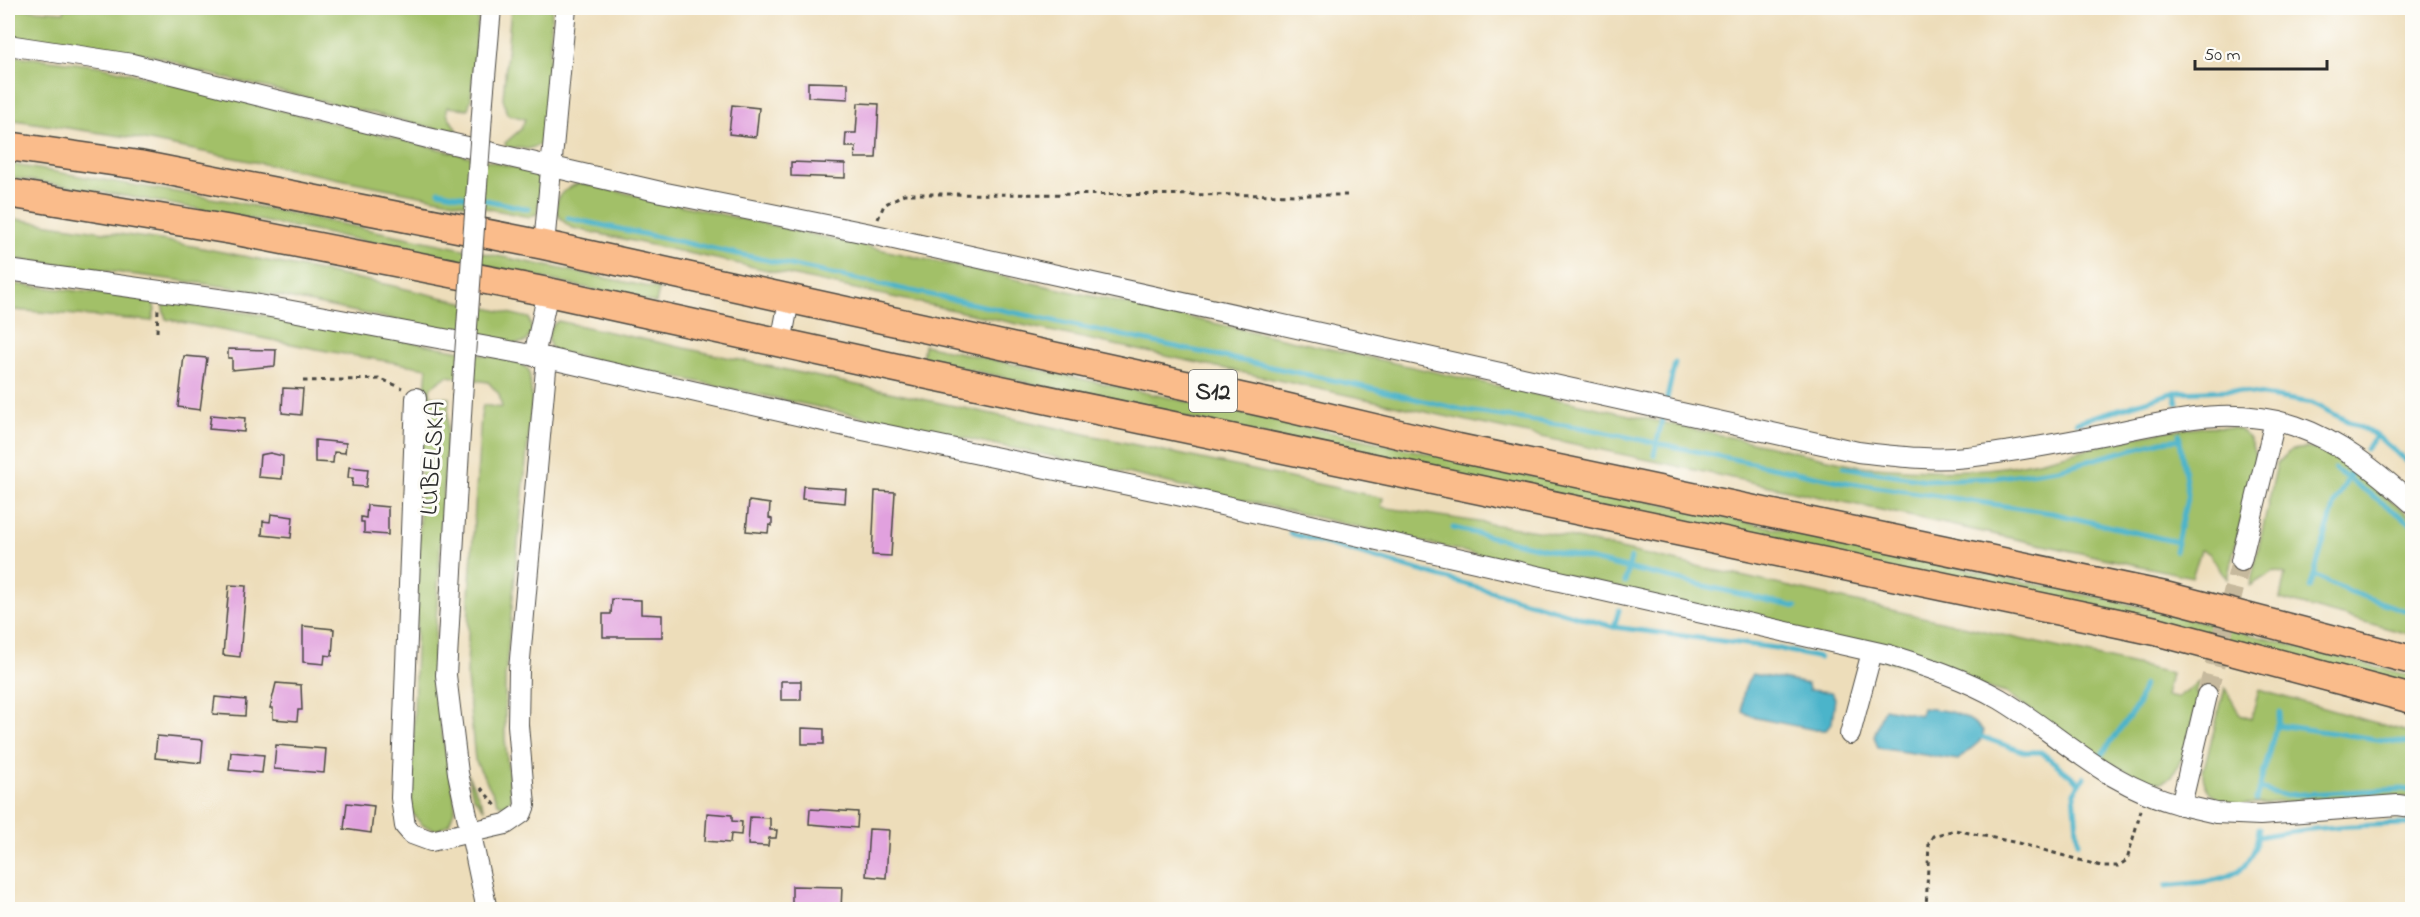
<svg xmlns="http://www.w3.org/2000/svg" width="2420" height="917" viewBox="0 0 2420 917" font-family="'Indie Flower',sans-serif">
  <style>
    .green { fill: #a2c068; stroke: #66764a; stroke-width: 1.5 }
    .water { fill: #4bb4ca; stroke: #3b707a; stroke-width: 1.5 }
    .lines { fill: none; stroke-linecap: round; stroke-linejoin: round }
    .stream { stroke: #4bb4ca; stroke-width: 5 }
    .building { fill: #e1a1de }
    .minor-tunnel { stroke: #c6b99d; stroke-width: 20; stroke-dasharray: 20 10; stroke-linecap: butt }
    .minor-casing { stroke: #484640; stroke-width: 22 }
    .highway-casing { stroke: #484640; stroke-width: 31 }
    .path { stroke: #484640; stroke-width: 3; stroke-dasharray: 4.5 4.5; stroke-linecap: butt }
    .minor { stroke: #fff; stroke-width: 20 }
    .highway { stroke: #fabc8b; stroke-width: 28 }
    .minor-bridge-casing { stroke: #484640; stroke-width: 22; stroke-linecap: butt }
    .minor-bridge { stroke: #fff; stroke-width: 20 }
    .labels { text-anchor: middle; stroke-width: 6; stroke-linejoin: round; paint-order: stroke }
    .shield { fill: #fdfcf7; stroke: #6a6a68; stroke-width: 1.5 }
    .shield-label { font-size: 24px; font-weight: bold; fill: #2b2b2b }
    .street-label { font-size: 26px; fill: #2b2b2b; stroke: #fdfcf7 }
  </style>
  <rect width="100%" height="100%" fill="#fdfcf7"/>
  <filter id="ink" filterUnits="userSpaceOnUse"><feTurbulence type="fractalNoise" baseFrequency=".0167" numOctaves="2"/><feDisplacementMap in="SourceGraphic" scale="12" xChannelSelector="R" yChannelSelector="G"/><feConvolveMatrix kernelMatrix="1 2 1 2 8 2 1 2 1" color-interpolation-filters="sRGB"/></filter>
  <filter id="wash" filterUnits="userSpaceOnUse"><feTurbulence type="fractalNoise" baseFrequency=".008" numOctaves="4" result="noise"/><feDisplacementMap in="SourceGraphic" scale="24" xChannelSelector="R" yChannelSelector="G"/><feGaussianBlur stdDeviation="1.35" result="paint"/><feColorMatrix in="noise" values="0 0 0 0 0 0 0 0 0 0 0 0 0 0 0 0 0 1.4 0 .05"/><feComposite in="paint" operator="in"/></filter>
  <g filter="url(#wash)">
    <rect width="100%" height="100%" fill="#edddba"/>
    <g class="green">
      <path d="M 8,8 L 64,12 L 65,8 L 479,8 L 471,99 L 468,109 L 447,107 L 447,114 L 459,134 L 197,71 C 170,58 132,48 102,51 L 8,38 Z"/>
      <polygon points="511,8 552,8 545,136 540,145 528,149 506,147 505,143 521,129 525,119 507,114 503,98"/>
      <polygon points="8,55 100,66 525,170 536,175 542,183 537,214 529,217 134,138 8,119"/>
      <path d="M 8,164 L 229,201 L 659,289 L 656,303 C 441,256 225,210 8,177 Z"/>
      <path d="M 580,183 L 1860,466 C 1919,470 1969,475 2028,463 C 2086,452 2176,419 2234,428 C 2249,431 2253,447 2256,460 L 2227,579 L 2209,553 L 2201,550 L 2192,577 L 572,228 C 547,212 554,192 580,183 Z"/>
      <polygon points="8,218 167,241 389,285 529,318 532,331 526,342 513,344 244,289 8,258"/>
      <polygon points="8,281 13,284 152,299 155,310 152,321 14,310 8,308"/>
      <polygon points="165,301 263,315 516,361 529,370 532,400 505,678 505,738 511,799 505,807 498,803 475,760 467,678 469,597 481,416 483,405 502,408 499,394 488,382 447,376 430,388 431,396 449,398 434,657 440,722 454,796 455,808 449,824 437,830 422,825 411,811 423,413 427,368 327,351 166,319 163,309"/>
      <path d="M 558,321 L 1383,498 L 1381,507 L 1550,533 L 2171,673 L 2166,696 L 2176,698 L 2199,682 L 2195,693 L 2200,695 L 2184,754 L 2172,777 L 2161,782 L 2142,780 L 2101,758 L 2006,693 L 1616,587 L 1092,465 L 553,351 C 546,341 547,328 558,321 Z"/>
      <polygon points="924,345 2160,611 2412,676 2412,692 922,359"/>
      <polygon points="2307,448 2326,452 2412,517 2412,635 2280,599 2285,574 2274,571 2250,586 2277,464 2291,450"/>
      <path d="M 2225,688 L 2240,715 L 2251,719 L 2259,690 L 2412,733 L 2412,797 L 2368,797 L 2229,805 L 2228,802 C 2212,799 2203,788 2203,772 Z"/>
      <polygon points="467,773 485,810 473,796"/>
    </g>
    <g class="water">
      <path d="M 1752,674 L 1808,684 L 1809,690 L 1831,692 L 1835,698 L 1832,723 L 1826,730 L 1816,730 L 1756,718 L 1743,712 C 1740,698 1745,685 1752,674 Z"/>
      <path d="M 1884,708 L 1920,715 L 1922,708 C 1948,710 1965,713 1984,731 L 1980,741 L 1958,760 L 1878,748 L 1874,736 Z"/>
    </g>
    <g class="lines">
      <g class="stream">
        <polyline points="439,191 471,198"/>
        <polyline points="481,199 529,209"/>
        <polyline points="568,218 1356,385 1467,411 1584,428 1844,482 2052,513 2177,542"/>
        <polyline points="2175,392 2177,403"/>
        <polyline points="2077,422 2175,392 2232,390 2312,403 2377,436 2412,466"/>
        <polyline points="2366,449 2377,436"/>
        <polyline points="1654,455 1675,363"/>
        <polyline points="1844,467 1926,480 1993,478 2058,469 2162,441 2180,439"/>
        <polyline points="2335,469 2412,524"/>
        <polyline points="1453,528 1796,607"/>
        <polyline points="1290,533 1614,627 1776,648 1819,658"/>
        <polyline points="2175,551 2188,494 2179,434"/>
        <polyline points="2314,575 2351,592 2412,613"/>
        <polyline points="1625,582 1631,558"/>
        <polyline points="2310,588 2335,503 2351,473"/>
        <polyline points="1614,627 1619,610"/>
        <polyline points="2277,725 2412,744"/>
        <polyline points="1982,737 2025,752 2041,752 2080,783"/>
        <polyline points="2102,754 2137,706 2144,685"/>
        <polyline points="2259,789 2283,795 2403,789 2412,791"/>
        <polyline points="2256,800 2280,713"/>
        <path d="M 2258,837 C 2308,827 2361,825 2412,824"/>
        <polyline points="2078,843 2074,792 2084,777"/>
        <path d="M 2166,886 C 2213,880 2254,885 2259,828"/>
      </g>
    </g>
    <g id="blocks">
      <g class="building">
        <polygon points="808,82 848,83 848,99 808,97"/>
        <polygon points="858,103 879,104 876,158 855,158 856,147 845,147 846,133 856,133"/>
        <polygon points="732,105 759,108 756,137 729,134"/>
        <polygon points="791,162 845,164 845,178 791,176"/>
        <polygon points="228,349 276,350 275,366 232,370 232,358 228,358"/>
        <polygon points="184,356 207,358 200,410 178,407"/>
        <polygon points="283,388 303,389 301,415 282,413"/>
        <polygon points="211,415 245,418 244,432 209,429"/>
        <polygon points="315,440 346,443 345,453 334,452 333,463 315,462"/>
        <polygon points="270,453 283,456 282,479 258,477 260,455"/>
        <polygon points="349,467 368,469 366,487 352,486 353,478 348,478"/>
        <polygon points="803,486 846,489 845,503 802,499"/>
        <polygon points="875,491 895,492 891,556 872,555"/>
        <polygon points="749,501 770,504 769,518 772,519 772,526 769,525 768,533 746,531"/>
        <polygon points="367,505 388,507 388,535 364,533 364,522 361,522 361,517 366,518"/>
        <polygon points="271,514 293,517 291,538 262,535 263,521 270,522"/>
        <polygon points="229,585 246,586 240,657 223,655"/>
        <polygon points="612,599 641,600 641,614 662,615 662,637 603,637 603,614 611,614"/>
        <polygon points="303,626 334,629 332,656 325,655 324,664 303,662"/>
        <rect x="781" y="681" width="20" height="19"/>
        <polygon points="276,683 301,685 302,710 298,710 297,721 273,719 273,708 270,708"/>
        <polygon points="215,697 246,700 245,716 213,714"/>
        <polygon points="802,728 824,729 824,744 802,744"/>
        <polygon points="157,736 203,740 201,763 155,758"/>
        <polygon points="276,745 326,749 324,773 274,769"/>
        <polygon points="231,752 264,755 262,773 229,770"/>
        <polygon points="347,803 374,806 371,833 344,829"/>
        <polygon points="810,809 858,812 857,828 809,824"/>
        <polygon points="707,813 732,815 732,821 742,822 741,835 731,834 730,843 705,841"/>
        <polygon points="750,817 770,818 770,830 777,830 776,838 769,838 768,846 748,845"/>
        <polygon points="869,829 889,830 886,878 866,876"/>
        <polygon points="792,886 842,887 841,910 792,910"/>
      </g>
    </g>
  </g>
  <g filter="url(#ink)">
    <use href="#blocks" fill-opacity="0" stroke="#484640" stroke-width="1.5"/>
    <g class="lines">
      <polyline class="minor-tunnel" points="2207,695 2241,561"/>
      <defs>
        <g id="minor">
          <path d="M 8,45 L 132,64 L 428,138 L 661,192 L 871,234 L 1858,452 C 1894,456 1931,461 1967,457 C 2013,452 2061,443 2107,434 C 2171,421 2230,405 2295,426 C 2341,442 2376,471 2412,503"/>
          <polyline points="483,100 491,8"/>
          <polyline points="544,245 566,8"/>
          <polyline points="8,270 254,304 547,358 519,670 518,725 525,805 522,813 506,824 431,841 412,834 405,826 401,798 416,398"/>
          <polyline points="781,343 789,300"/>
          <polyline points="534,356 548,292"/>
          <path d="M 547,358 L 863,430 L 1177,495 L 1889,655 C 1928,667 1965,679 2000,699 C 2065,738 2104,784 2181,805"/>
          <polyline points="462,398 446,675 458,773 487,910"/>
          <polyline points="2241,561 2275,421"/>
          <polyline points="2207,695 2181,805 2216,813 2260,815 2398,805 2412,807"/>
          <polyline points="1850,734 1872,652"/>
        </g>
        <g id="highway">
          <polyline points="8,146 139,165 544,245 1267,403 1458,448 2165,596 2412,660"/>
          <polyline points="8,193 232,230 548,292 929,375 2156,631 2412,699"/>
        </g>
      </defs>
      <use href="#minor" class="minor-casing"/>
      <use href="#highway" class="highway-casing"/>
      <g class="path">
        <polyline points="878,219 884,205 904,194 1347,195"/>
        <polyline points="157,332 158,309"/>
        <polyline points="303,381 381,379 402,388"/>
        <polyline points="481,788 498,808"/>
        <polyline points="1926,910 1929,843 1933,836 1955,830 2018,843 2101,866 2118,866 2127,860 2141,810"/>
      </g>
      <use href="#minor" class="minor"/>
      <use href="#highway" class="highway"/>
      <defs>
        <polyline id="minor-bridge" points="462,398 483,100"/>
      </defs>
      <use href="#minor-bridge" class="minor-bridge-casing"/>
      <use href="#minor-bridge" class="minor-bridge"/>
    </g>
  </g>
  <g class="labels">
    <rect class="shield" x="1189" y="370" width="48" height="42" rx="4.5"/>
    <g class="shield-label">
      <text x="1213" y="399">S12</text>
    </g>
    <g class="street-label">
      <text transform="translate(431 458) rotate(-86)" y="9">LUBELSKA</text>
    </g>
  </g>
  <rect width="2420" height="917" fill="none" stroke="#fdfcf7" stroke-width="30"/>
  <path d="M2195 60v9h132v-9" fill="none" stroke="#2b2b2b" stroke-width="3"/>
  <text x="2204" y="60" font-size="18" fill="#2b2b2b" stroke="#fdfcf7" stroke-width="4.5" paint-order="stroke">50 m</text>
</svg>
